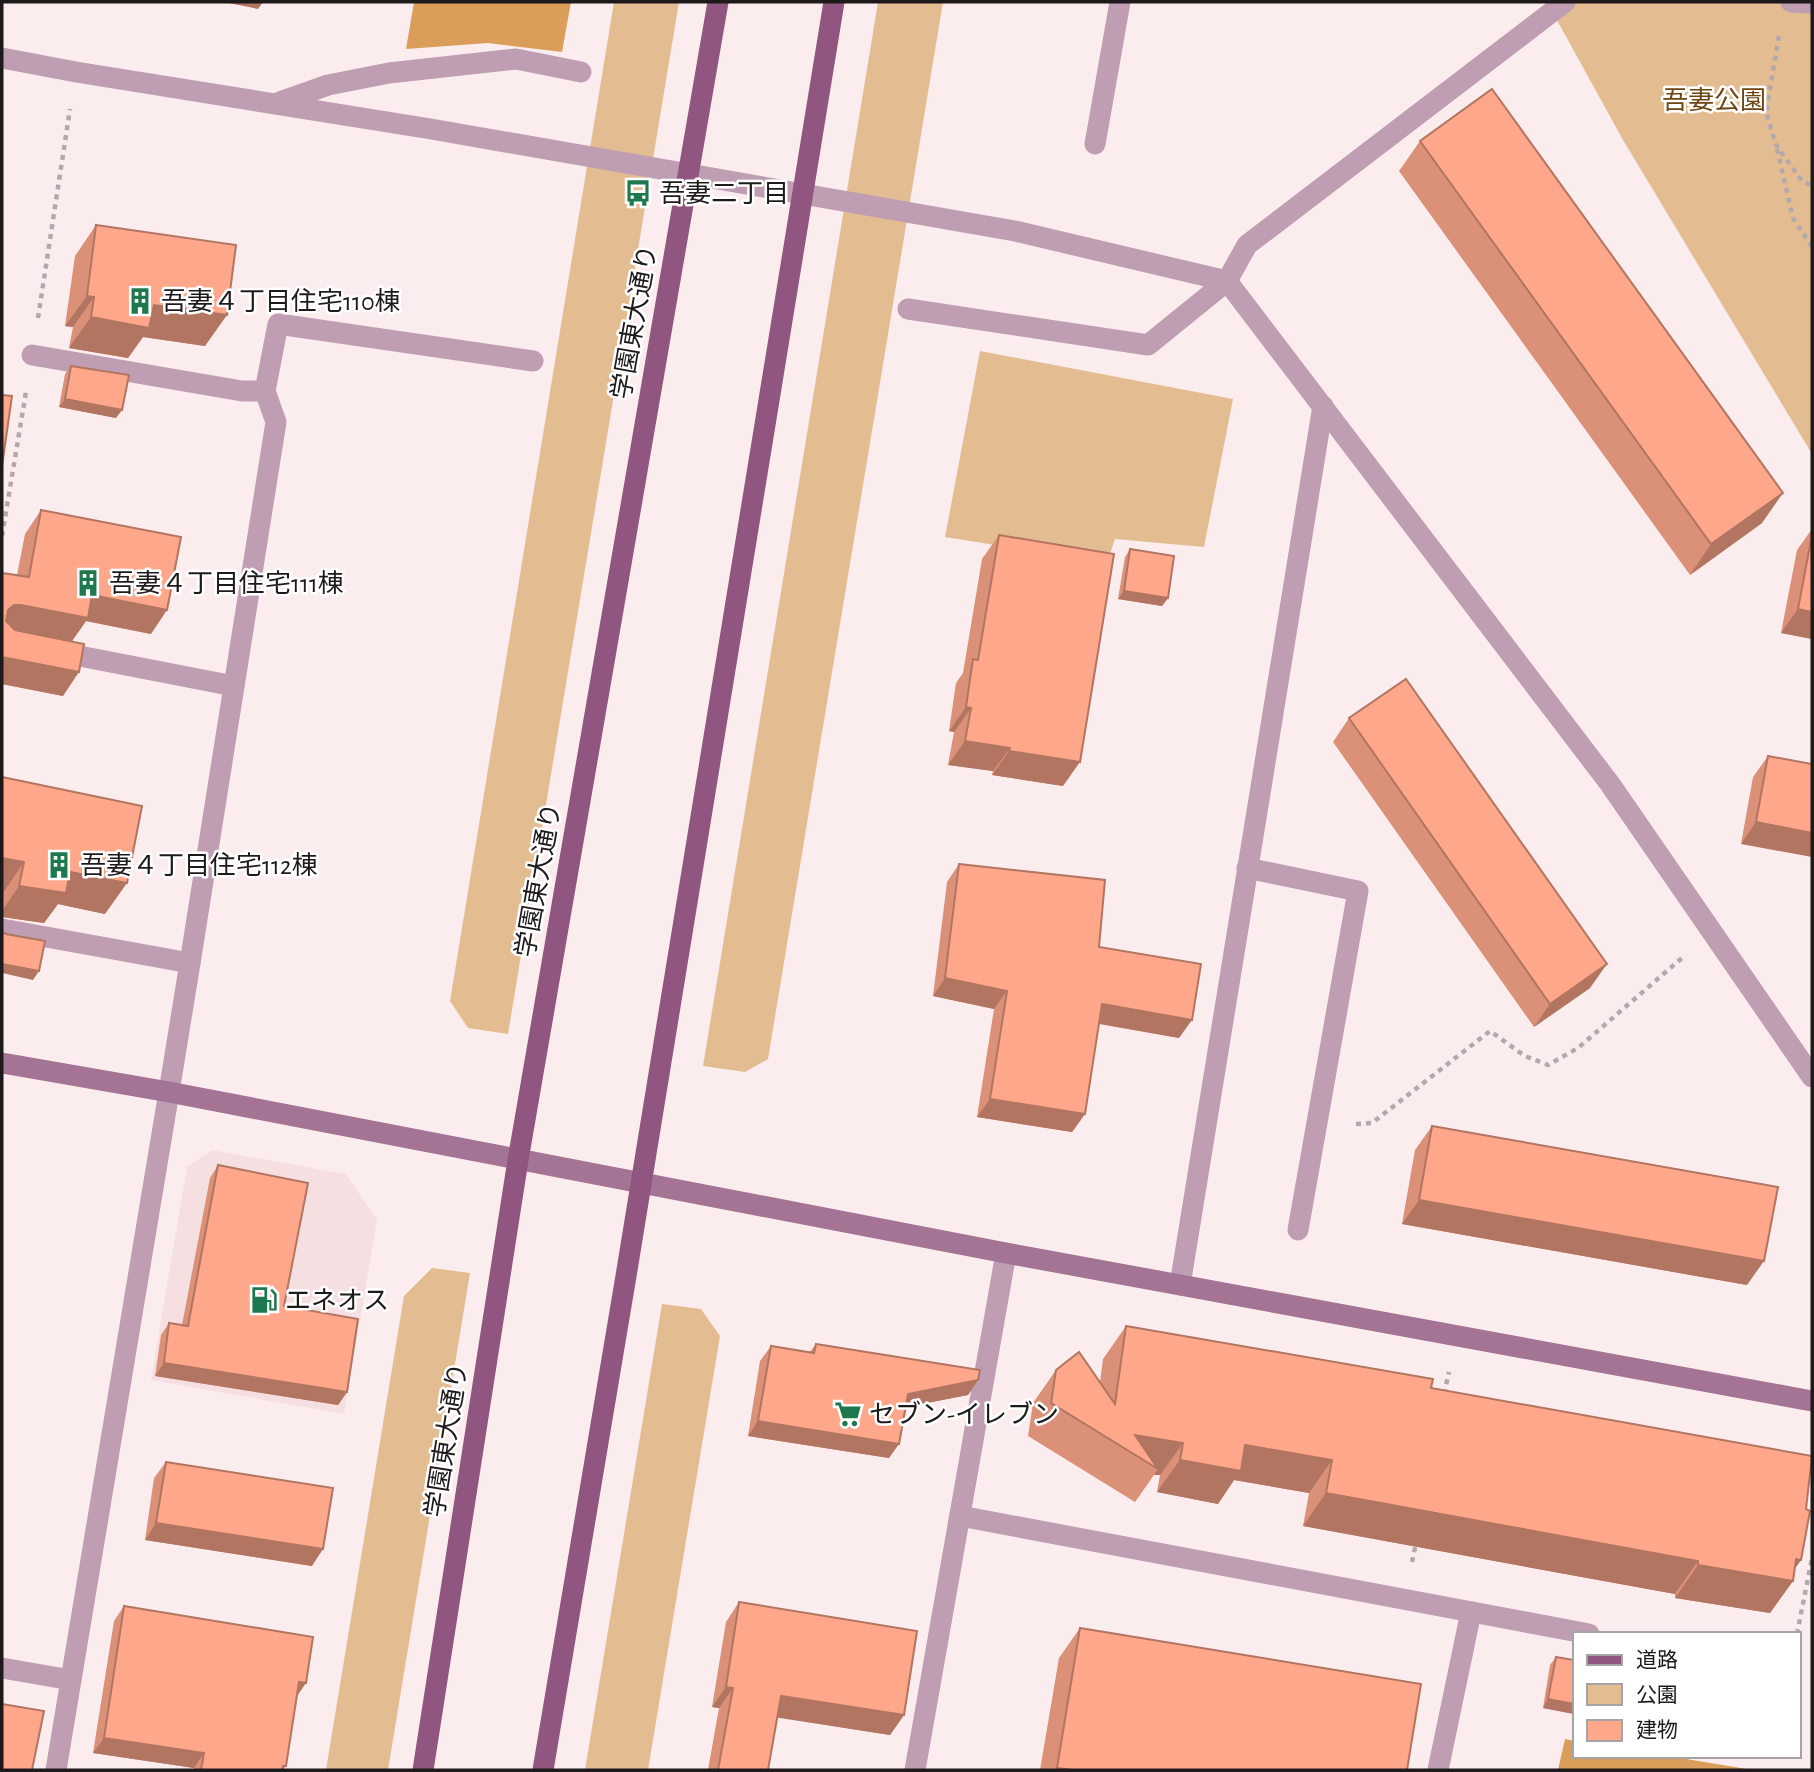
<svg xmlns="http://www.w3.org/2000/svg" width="1814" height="1772" viewBox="0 0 1814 1772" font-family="'Alegreya Sans','Noto Sans JP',sans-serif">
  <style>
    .built { fill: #f6dfe1 }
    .green { fill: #e4bc91 }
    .forest { fill: #da9e5a }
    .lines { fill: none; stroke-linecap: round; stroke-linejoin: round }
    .path { stroke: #b4a9aa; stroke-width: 4.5; stroke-dasharray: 5 5; stroke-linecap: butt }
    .lane { stroke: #bf9db3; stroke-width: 21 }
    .street { stroke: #bf9db3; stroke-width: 21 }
    .secondary { stroke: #a47495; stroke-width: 21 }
    .primary { stroke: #90567f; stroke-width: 21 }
    .wall { fill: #db9078 }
    .shaded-wall { fill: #b27561 }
    .building { fill: #ffa78b; stroke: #b27561; stroke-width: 2 }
    .labels { text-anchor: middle; stroke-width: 5; stroke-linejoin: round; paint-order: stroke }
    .park-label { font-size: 26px; fill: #6c4510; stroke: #fff }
    .poi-label { font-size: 26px; fill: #1e191a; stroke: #fff; text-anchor: start }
    .street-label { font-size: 26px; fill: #1e191a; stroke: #fff }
  </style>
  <rect width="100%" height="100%" fill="#fbedee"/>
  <polygon class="built" points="212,1150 346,1174 377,1220 344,1414 151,1380 187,1167"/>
  <g class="green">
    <polygon points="614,2 679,2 508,1034 468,1028 450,1001"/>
    <polygon points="878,2 943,2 768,1059 745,1072 703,1066"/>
    <polygon points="1547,2 1812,2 1812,454 1623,140"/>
    <polygon points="980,351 1233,399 1204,547 1115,539 1107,563 945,537"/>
    <polygon points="432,1268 470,1273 388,1770 326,1770 404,1296"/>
    <polygon points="662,1304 701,1309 720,1336 648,1770 585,1770"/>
  </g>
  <g class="forest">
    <polygon points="414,2 571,2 562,52 488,43 406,49"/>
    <polygon points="1565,1739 1574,1741 1574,1756 1668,1756 1753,1770 1558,1770"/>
  </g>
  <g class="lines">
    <g class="path">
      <polyline points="1779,36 1766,112 1776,145 1802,181 1812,186"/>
      <polyline points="1777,149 1793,218 1812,247"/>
      <polyline points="38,318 70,109"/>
      <polyline points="2,536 26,392"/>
      <polyline points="1356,1124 1372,1123 1490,1031 1525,1056 1548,1065 1578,1048 1683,957"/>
      <polyline points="1444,1394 1449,1372"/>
      <polyline points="1412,1562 1416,1543"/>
      <polyline points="1797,1634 1812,1558"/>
    </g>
    <g class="lane">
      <polyline points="1095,144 1120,2"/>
      <polyline points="32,355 242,391 265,391"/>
      <polyline points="2,641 234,686"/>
      <polyline points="1247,868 1358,891 1298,1230"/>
      <polyline points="2,929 190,963 169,1092"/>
      <polyline points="190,963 276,422 265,391 278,324 533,361"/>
      <polyline points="1180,1285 1323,406"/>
    </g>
    <g class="street">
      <polyline points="1791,2 1812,3"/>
      <polyline points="2,58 76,72 431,129 1015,231 1227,281 1610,784 1812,1077"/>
      <polyline points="280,102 328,85 389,73 516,59 581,72"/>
      <polyline points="908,309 1148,345 1227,281 1247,245 1565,2"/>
      <polyline points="960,1516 1589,1634"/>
      <polyline points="2,1668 71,1680"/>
      <polyline points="56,1770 169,1092"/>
      <polyline points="915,1770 1006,1253"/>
      <polyline points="1438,1770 1471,1612"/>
    </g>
    <polyline class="secondary" points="2,1063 169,1092 1006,1253 1812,1401"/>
    <g class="primary">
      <polyline points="423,1770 518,1160 718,2"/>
      <polyline points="543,1770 626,1276 834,2"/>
    </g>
  </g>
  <g class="wall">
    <polygon points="1420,141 1762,523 1690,575 1399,171"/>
    <polygon points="96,225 205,346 143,337 128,358 69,348 73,327 65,326 75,256"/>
    <polygon points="71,366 116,418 59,407 65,374"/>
    <polygon points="41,510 151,634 86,621 72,641 63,696 2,684 2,573 17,575 25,534"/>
    <polygon points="1812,529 1812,639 1781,633 1797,550"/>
    <polygon points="999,535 1063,786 992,775 993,771 948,765 954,732 949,731 956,683 963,673 982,559"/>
    <polygon points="1130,549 1168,598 1162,606 1118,599 1125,557"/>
    <polygon points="1349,718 1590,988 1534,1027 1333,742"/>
    <polygon points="1768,756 1812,764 1741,844 1753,777"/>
    <polygon points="2,777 105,914 58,904 44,923 2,917"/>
    <polygon points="959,864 1099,947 1179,1038 1099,1024 1085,1114 1072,1132 977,1117 994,1009 933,996 947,882"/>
    <polygon points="1432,1126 1747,1285 1402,1224 1415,1150"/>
    <polygon points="218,1165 284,1306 347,1392 338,1405 155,1376 161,1335 169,1323 182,1325 210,1178"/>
    <polygon points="1126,1326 1431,1388 1806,1509 1801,1560 1794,1569 1793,1581 1770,1613 1675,1598 1675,1594 1303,1526 1309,1493 1234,1480 1218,1504 1157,1492 1160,1475 1154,1475 1135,1502 1028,1436 1033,1403 1056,1370 1100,1382 1103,1359"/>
    <polygon points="816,1344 978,1380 968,1395 905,1407 889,1458 748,1436 760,1361 771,1346 809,1353"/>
    <polygon points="166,1462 312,1566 145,1540 154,1478"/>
    <polygon points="739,1602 904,1715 890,1735 777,1717 768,1770 708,1770 719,1708 712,1707 726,1622"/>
    <polygon points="124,1606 297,1696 286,1766 283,1770 193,1770 194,1768 93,1753 114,1621"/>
    <polygon points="1080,1628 1407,1770 1040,1770 1059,1658"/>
    <polygon points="1556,1657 1574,1714 1543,1708 1550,1665"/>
  </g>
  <g class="shaded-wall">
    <polygon points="224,2 263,2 258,9"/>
    <polygon points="87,296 94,297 73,327 65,326"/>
    <polygon points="154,305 227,315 205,346 143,337 128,358 69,348 91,317"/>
    <polygon points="65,399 122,410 116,418 59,407"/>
    <polygon points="1783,493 1762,523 1690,575 1711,544"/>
    <polygon points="1124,591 1168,598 1162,606 1118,599"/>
    <polygon points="92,595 167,610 151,634 86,621 72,641 4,628 8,610 14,605"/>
    <polygon points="1798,609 1812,612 1812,639 1781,633"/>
    <polygon points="2,657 79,672 63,696 2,684"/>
    <polygon points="966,707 971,708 954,732 949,731"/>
    <polygon points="965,741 1010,748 993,771 948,765"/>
    <polygon points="1009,751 1080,762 1063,786 992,775"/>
    <polygon points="1756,822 1812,833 1812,857 1741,844"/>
    <polygon points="2,858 24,862 3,893 2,893"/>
    <polygon points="70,872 127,883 105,914 58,904 44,923 2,917 2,911 19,886"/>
    <polygon points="2,964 39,971 33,980 2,973"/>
    <polygon points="1607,964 1590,988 1534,1027 1550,1004"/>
    <polygon points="945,978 1007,991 994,1009 933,996"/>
    <polygon points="1102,1004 1192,1020 1179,1038 1090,1022"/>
    <polygon points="990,1099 1085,1114 1072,1132 977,1117"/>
    <polygon points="1419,1200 1764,1261 1747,1285 1402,1224"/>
    <polygon points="164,1363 347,1392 338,1405 155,1376"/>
    <polygon points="978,1380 968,1395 897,1409 908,1394"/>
    <polygon points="758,1421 899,1444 889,1458 748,1436"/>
    <polygon points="1135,1435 1183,1443 1160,1475 1154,1475 1158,1469"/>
    <polygon points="1245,1445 1332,1460 1309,1493 1234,1480 1218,1504 1157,1492 1180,1460"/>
    <polygon points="1326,1493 1698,1561 1675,1594 1303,1526"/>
    <polygon points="156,1523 323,1549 312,1566 145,1540"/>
    <polygon points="1796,1559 1801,1560 1787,1580 1793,1581 1770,1613 1675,1598 1698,1565"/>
    <polygon points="299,1682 306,1683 295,1699"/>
    <polygon points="726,1687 733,1688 719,1708 712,1707"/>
    <polygon points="781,1696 904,1715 890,1735 767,1716"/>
    <polygon points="1548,1699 1574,1704 1574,1714 1543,1708"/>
    <polygon points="104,1738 204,1753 194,1768 93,1753"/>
  </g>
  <g class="building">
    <polygon points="1492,89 1783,493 1711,544 1420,141"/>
    <polygon points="96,225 236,245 227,315 154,305 149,328 91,317 94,297 87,296"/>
    <polygon points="71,366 129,375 122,410 65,399"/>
    <polygon points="2,395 12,396 2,466"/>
    <polygon points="41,510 181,537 167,610 92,595 88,618 21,605 14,605 8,610 6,621 15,630 84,644 79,672 2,657 2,573 29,577"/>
    <polygon points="999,535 1114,554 1080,762 1009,751 1010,748 965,741 971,708 966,707 973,659 978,660"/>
    <polygon points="1812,535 1812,612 1798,609"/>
    <polygon points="1130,549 1174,556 1168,598 1124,591"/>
    <polygon points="1406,679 1607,964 1550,1004 1349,718"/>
    <polygon points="1768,756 1812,764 1812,833 1756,822"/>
    <polygon points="2,777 142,806 127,883 70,872 66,893 19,886 24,862 2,858"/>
    <polygon points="959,864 1105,880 1099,947 1201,964 1192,1020 1102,1004 1085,1114 990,1099 1007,991 945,978"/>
    <polygon points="2,932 6,934 45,941 39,971 2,964"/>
    <polygon points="1432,1126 1778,1187 1764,1261 1419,1200"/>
    <polygon points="218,1165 308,1183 284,1306 358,1319 347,1392 164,1363 169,1323 188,1326"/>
    <polygon points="1126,1326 1433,1379 1431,1388 1812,1456 1806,1509 1810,1511 1801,1560 1796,1559 1793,1581 1698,1565 1698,1561 1326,1493 1332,1460 1245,1445 1241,1471 1180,1460 1183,1443 1135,1435 1158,1469 1051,1403 1056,1370 1079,1352 1115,1404"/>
    <polygon points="816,1344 980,1370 978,1380 908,1394 899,1444 758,1421 771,1346 814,1353"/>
    <polygon points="166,1462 333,1488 323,1549 156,1523"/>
    <polygon points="739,1602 917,1631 904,1715 781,1696 768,1770 718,1770 733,1688 726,1687"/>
    <polygon points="124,1606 313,1637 306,1683 299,1682 286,1766 283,1766 282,1770 201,1770 204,1753 104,1738"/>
    <polygon points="1080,1628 1421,1684 1407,1770 1073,1770 1057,1768"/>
    <polygon points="1556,1657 1574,1660 1574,1704 1548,1699"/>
    <polygon points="2,1704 44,1711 32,1770 2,1770"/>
  </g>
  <defs>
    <symbol id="bus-bare" viewBox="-9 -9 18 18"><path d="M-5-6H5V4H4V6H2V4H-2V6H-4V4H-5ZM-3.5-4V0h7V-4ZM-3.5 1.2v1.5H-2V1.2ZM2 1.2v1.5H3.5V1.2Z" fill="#1e784d" stroke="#fff" stroke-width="2.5" paint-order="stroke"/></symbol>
    <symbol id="building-bare" viewBox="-9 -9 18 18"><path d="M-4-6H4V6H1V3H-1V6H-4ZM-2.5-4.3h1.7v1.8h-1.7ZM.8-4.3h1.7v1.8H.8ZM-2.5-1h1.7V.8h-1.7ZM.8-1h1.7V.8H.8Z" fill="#1e784d" stroke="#fff" stroke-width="2.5" paint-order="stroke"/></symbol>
    <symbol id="fuel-bare" viewBox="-9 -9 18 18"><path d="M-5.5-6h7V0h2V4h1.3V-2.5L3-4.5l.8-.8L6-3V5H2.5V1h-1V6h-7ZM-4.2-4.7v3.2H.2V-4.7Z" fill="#1e784d" stroke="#fff" stroke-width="2.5" paint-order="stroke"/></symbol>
    <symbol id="supermarket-bare" viewBox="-9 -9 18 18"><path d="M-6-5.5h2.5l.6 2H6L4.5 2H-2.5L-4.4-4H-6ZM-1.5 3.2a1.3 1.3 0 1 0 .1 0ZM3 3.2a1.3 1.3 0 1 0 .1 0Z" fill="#1e784d" stroke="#fff" stroke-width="2.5" paint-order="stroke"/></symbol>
  </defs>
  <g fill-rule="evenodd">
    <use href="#bus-bare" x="619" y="174" width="38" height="38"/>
    <use href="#building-bare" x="121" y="282" width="38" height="38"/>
    <use href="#building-bare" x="69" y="564" width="38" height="38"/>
    <use href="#building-bare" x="40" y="846" width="38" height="38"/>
    <use href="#fuel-bare" x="245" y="1281" width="38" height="38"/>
    <use href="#supermarket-bare" x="829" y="1395" width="38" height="38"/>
  </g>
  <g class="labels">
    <g class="park-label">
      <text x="1714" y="109">吾妻公園</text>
    </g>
    <g class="poi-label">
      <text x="659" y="202">吾妻二丁目</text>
      <text x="161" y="310">吾妻４丁目住宅110棟</text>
      <text x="109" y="592">吾妻４丁目住宅111棟</text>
      <text x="80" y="874">吾妻４丁目住宅112棟</text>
      <text x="285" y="1309">エネオス</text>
      <text x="869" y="1423">セブン-イレブン</text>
    </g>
    <g class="street-label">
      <text transform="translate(634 322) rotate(-80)" y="9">学園東大通り</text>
      <text transform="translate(538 880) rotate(-80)" y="9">学園東大通り</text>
      <text transform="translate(446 1440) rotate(-81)" y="9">学園東大通り</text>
    </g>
  </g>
  <rect width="1814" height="1772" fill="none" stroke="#1e191a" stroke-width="7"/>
  <rect x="1573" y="1632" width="228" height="126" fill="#ffffff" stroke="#a5a3a3" stroke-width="2"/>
  <rect x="1587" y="1655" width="35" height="10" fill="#90567f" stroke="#a5a3a3" stroke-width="2"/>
  <text x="1636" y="1667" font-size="21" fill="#1e191a">道路</text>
  <rect x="1587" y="1684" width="35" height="21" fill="#e4bc91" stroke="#a5a3a3" stroke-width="2"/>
  <text x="1636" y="1702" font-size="21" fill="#1e191a">公園</text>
  <rect x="1587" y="1720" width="35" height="21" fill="#ffa78b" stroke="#a5a3a3" stroke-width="2"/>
  <text x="1636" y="1737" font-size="21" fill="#1e191a">建物</text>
</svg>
